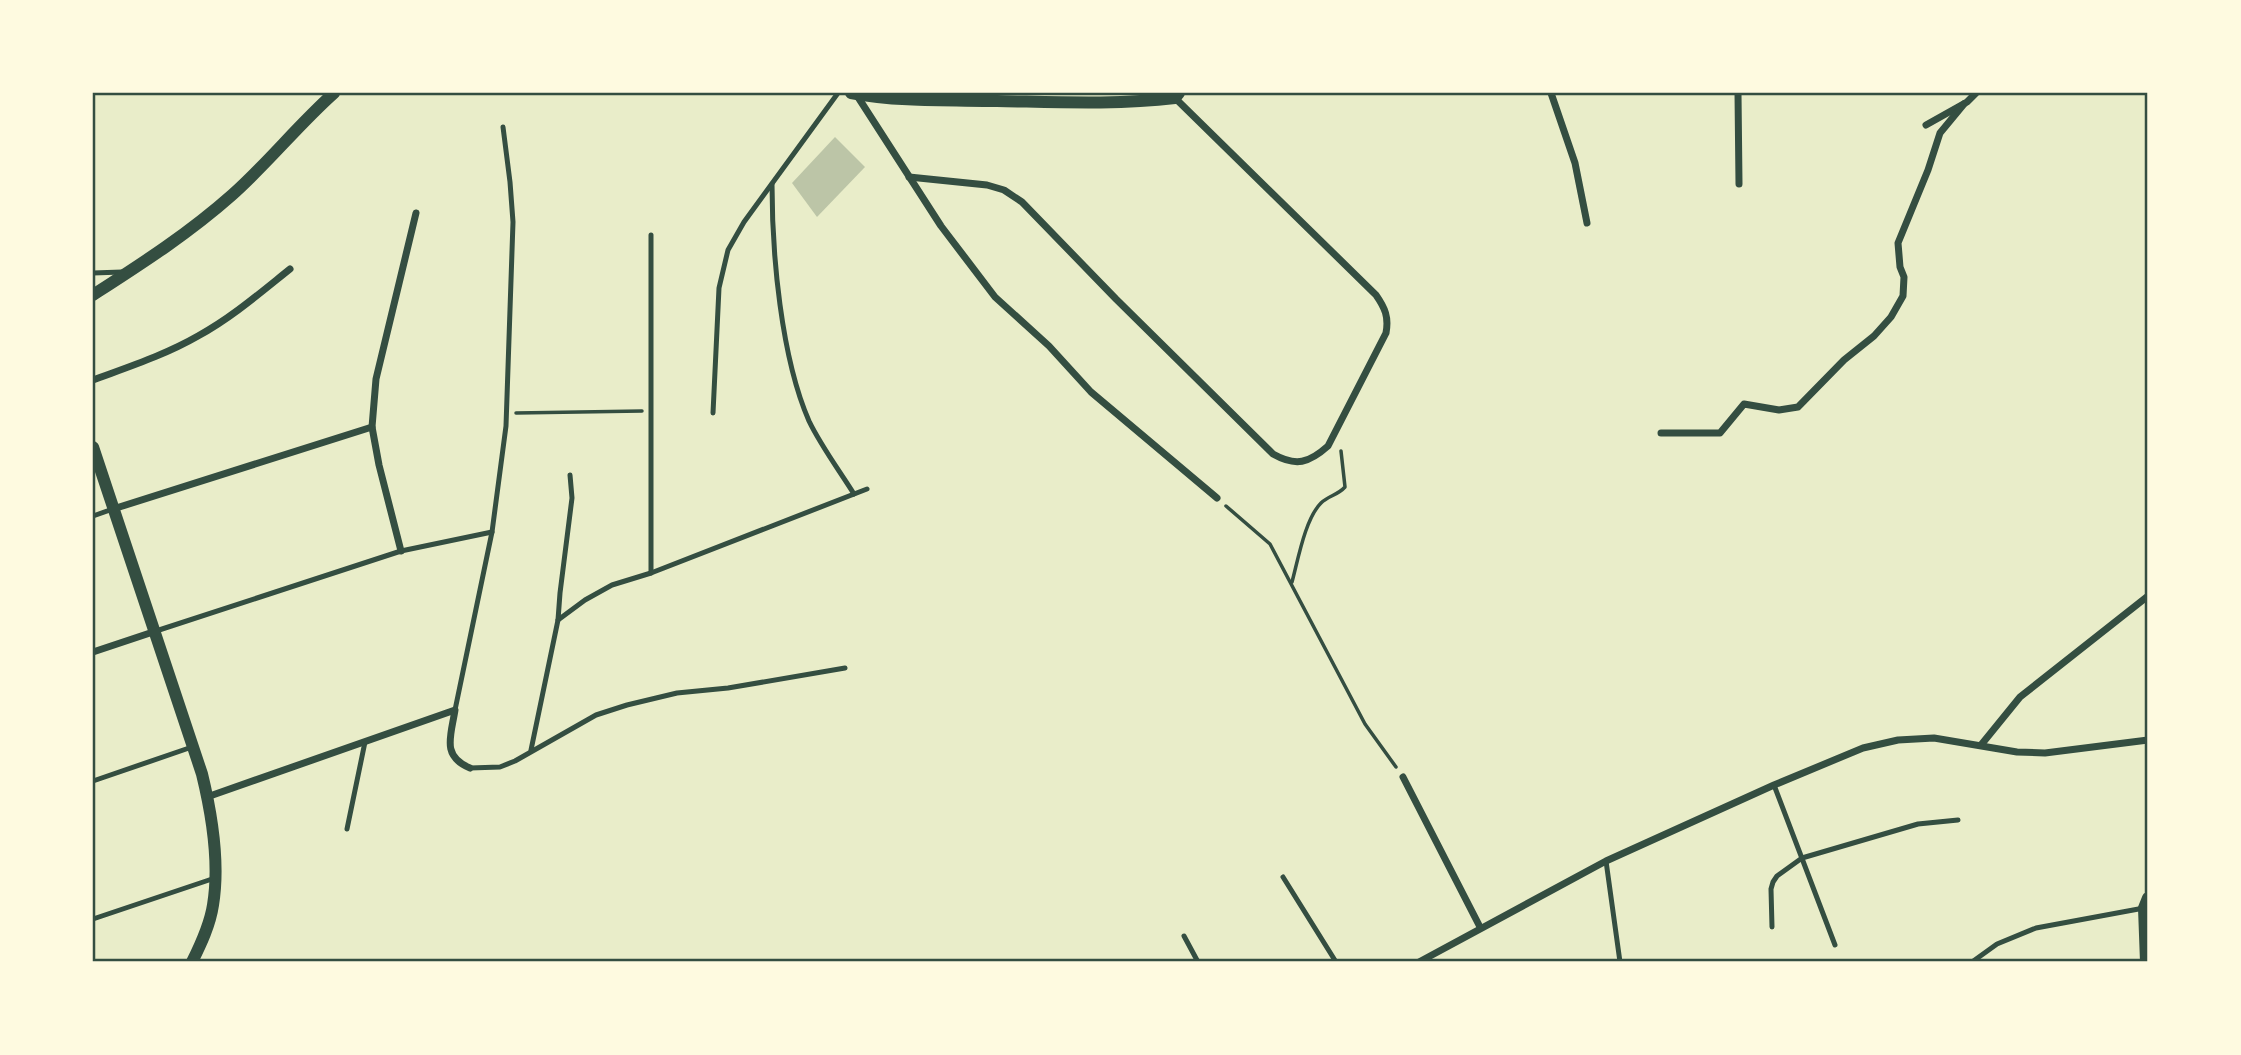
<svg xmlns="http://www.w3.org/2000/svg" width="2241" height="1055" viewBox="0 0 2241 1055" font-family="'Nunito Sans',sans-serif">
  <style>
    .building { fill: #bcc5a7 }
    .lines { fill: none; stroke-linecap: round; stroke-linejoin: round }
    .path { stroke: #344e41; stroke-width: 3.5 }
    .service { stroke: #344e41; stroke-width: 5 }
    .minor { stroke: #344e41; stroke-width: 7 }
    .tertiary { stroke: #344e41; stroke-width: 12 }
    .neatline { fill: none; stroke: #344e41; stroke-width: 2.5 }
  </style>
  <rect width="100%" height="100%" fill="#e9edc9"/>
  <polygon class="building" points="835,137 865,167 817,217 792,183"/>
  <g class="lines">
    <g class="path">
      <polyline points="516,413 642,411"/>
      <polyline points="1226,506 1270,544 1365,724 1396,767"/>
      <path d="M 1292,582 C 1298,560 1305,519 1321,503 C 1328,496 1338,495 1345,487 L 1341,451"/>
    </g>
    <g class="service">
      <path d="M 772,184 C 772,254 781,357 809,421 C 821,446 839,470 854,494"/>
      <polyline points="651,235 651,573"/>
      <polyline points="93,273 122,272"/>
      <polyline points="713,413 719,288 728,250 744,222 838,93"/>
      <polyline points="93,516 113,509"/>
      <polyline points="558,620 585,600 612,585 651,573 867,489"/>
      <polyline points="156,631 401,551 492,532"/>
      <polyline points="455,710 492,532 506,426 513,222 510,182 503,127"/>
      <polyline points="531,750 558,620 560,593 572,498 570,475"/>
      <polyline points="470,768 500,767 515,761 596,715 627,705 677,693 728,688 845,668"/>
      <polyline points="93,781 192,747"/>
      <polyline points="1774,785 1835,945"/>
      <polyline points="347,829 365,742"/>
      <polyline points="1606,861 1620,962"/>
      <polyline points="1283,877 1336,962"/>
      <polyline points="93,919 215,878"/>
      <polyline points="1772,927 1771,889 1773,882 1777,876 1802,858 1918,824 1958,820"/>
      <polyline points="1184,936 1198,962"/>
      <polyline points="1972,962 1997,944 2036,928 2144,908"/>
    </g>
    <g class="minor">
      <polyline points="1551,93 1575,163 1587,223"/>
      <polyline points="1738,93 1739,184"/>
      <polyline points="856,94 941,226 995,297 1049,346 1091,392 1217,498"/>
      <polyline points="1926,125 1967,102 1976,93"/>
      <path d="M 909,177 L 987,185 L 1004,190 L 1022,202 L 1116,299 L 1273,454 C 1296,467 1309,463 1328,446 L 1386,333 C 1389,317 1385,308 1376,295 L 1175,98"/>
      <path d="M 93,380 C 128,367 165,355 198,336 C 231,318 260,293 290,269"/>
      <polyline points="1661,433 1720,433 1744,404 1779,410 1798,407 1844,360 1874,336 1891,317 1903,296 1904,277 1900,267 1898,243 1928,170 1940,133 1964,104"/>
      <polyline points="113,509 372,427"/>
      <polyline points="401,551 379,465 372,427 376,379 416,213"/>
      <polyline points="93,652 153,632"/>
      <polyline points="1981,745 2020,697 2148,596"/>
      <polyline points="1403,777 1480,927"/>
      <path d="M 207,797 L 455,710 C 451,736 441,756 470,768"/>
      <polyline points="1419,962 1606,861 1774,785 1863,748 1898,740 1934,738 2017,752 2045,753 2148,740"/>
    </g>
    <g class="tertiary">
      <path d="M 851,93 C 898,102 949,100 997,101 C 1056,102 1116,105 1175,98 L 1179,93"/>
      <path d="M 93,295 C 141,264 188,234 232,195 C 268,163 298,125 334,93"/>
      <path d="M 93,447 L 202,774 C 212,815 220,863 213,905 C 210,925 201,944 192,962"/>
      <polyline points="2146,962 2144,908 2148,898"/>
    </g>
  </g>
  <rect width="2241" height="1055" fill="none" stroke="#fefae0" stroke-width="189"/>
  <rect x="94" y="94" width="2052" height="866" class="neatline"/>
</svg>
